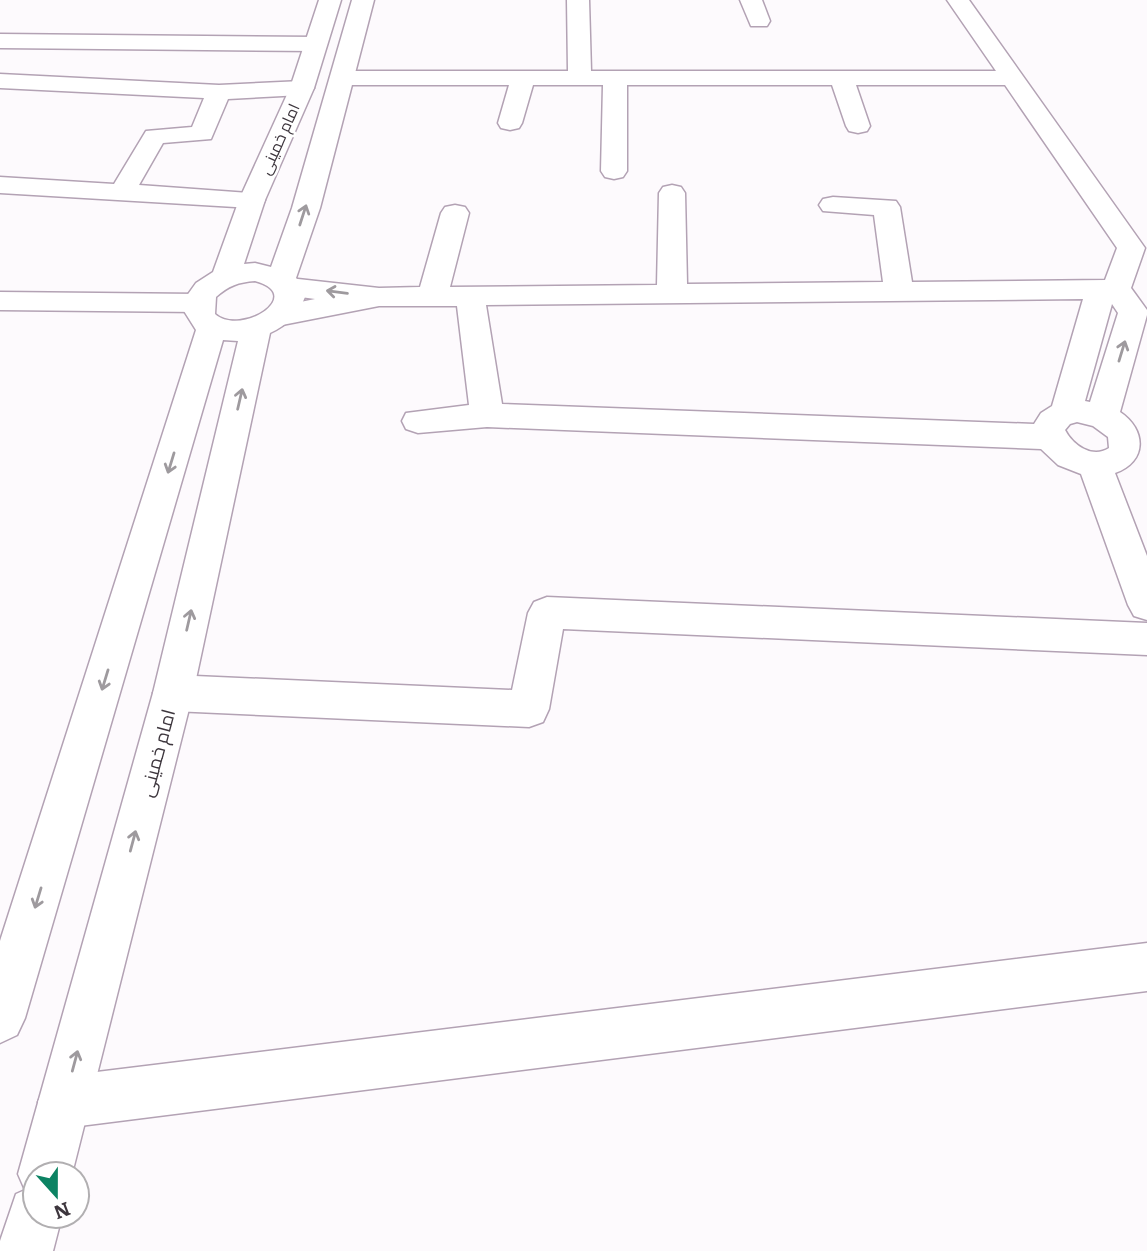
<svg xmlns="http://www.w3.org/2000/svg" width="1147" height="1251" viewBox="0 0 1147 1251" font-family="Literata,Cairo,serif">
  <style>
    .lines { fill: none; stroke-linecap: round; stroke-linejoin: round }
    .street-casing { stroke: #b3a2b4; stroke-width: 3 }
    .secondary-casing { stroke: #b3a2b4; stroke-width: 3 }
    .street { fill: #fff; fill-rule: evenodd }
    .secondary { fill: #fff; fill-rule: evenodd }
    .oneway { stroke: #9e9a9e }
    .labels { text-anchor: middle; stroke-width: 5; stroke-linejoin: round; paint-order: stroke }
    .far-street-label { font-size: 16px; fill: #3d363d; stroke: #fff }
    .street-label { font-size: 19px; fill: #3d363d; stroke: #fff }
  </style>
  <rect width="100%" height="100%" fill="#fdfafd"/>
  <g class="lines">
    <defs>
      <g id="street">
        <path d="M 567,0 L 589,0 L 591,71 L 996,71 L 947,0 L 969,0 L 1145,248 L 1131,288 L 1147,310 L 1147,315 L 1120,412 C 1147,430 1147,462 1115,473 L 1147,556 L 1147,620 L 1134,616 L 1128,605 L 1081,474 L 1058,465 L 1041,449 L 487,427 L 418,433 L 406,429 L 402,421 L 406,413 L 469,405 L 457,306 L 379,306 L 282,325 L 271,322 L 267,315 L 271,308 L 315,299 L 279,294 L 274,287 L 279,280 L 289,278 L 379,288 L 420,287 L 441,213 L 445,207 L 455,205 L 465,207 L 469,213 L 450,287 L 657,285 L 659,193 L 663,187 L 672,185 L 681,187 L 685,193 L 687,284 L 883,282 L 874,215 L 823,211 L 819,205 L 823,199 L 833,197 L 896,201 L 900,207 L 912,282 L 1105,280 L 1117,248 L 1005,85 L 856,85 L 870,126 L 867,131 L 858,133 L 849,131 L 846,126 L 832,85 L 627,85 L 627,171 L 623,177 L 614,179 L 605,177 L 601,171 L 603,85 L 533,85 L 522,123 L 519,128 L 510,130 L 501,128 L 498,123 L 509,85 L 342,85 L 334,83 L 330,78 L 334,73 L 342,71 L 568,71 ZM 1083,299 L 1052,406 L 1041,413 L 1034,424 L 502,404 L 486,305 ZM 1112,304 L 1118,313 L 1090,402 L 1085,401 ZM 1077,422 L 1093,426 L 1108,437 L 1109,448 C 1092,459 1073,445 1065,430 L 1070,424 Z"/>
        <polygon points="740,0 762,0 770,21 767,26 751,26"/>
        <polygon points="0,34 316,37 324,39 327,44 324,49 316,51 0,48"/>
        <polygon points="0,74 219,85 302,81 310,83 314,88 310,93 302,95 228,99 211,139 163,143 139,185 262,194 265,200 262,206 252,208 0,193 0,177 114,184 146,131 192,127 204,98 0,88"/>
        <polygon points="0,292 198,294 208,296 213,303 208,310 198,312 0,310"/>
        <polygon points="547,597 1147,623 1147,655 563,629 549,709 543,722 529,727 173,711 159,705 153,693 159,681 173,675 512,690 528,613 534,602"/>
        <polygon points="1147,943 1147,991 64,1128 46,1120 38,1102 46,1084 64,1076"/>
      </g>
      <path id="secondary" d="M 319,0 L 341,0 L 314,88 L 265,200 L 244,264 L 255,263 L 271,267 L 292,208 L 352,0 L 374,0 L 320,208 L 296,278 L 303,286 L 305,297 C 298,315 287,325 270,333 L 193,693 L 72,1174 L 35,1174 L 35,1216 L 62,1216 L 53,1251 L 0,1251 L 0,1241 L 16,1194 L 25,1190 L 18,1174 L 153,693 L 238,341 L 223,340 L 25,1018 L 17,1035 L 0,1043 L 0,941 L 196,330 L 184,311 L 186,297 L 196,283 L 213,272 L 239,200 L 290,88 ZM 255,281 C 307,295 241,337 215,314 L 216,297 C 228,286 239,282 255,281 Z"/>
    </defs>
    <use href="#street" class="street-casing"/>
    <use href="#secondary" class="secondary-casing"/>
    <use href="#street" class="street"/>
    <use href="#secondary" class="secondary"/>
  </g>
  <defs><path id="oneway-shaft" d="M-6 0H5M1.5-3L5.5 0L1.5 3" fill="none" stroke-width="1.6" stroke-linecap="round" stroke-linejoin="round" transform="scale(1.75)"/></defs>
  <g class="oneway">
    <use href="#oneway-shaft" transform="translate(303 215) rotate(-72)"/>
    <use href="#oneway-shaft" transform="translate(337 292) rotate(-173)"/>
    <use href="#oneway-shaft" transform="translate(1122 351) rotate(-73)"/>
    <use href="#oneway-shaft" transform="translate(240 399) rotate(-77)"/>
    <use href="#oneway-shaft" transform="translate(171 463) rotate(107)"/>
    <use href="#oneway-shaft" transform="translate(189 620) rotate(-77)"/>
    <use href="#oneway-shaft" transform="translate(105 680) rotate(107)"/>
    <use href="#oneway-shaft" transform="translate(133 841) rotate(-75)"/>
    <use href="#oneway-shaft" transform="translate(38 898) rotate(107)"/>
    <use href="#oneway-shaft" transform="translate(75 1061) rotate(-75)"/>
  </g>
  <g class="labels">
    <g class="far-street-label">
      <text transform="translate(279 139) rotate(-66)" y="6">امام خمینی</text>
    </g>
    <g class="street-label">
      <text transform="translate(157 753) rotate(-75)" y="7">امام خمینی</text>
    </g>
  </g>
  <g transform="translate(56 1195) rotate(159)"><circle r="33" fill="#ffffff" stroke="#b1afb1" stroke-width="2"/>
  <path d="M0-5L12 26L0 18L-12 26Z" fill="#0c8363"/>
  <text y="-10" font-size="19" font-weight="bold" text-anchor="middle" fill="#3d363d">N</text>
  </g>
</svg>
